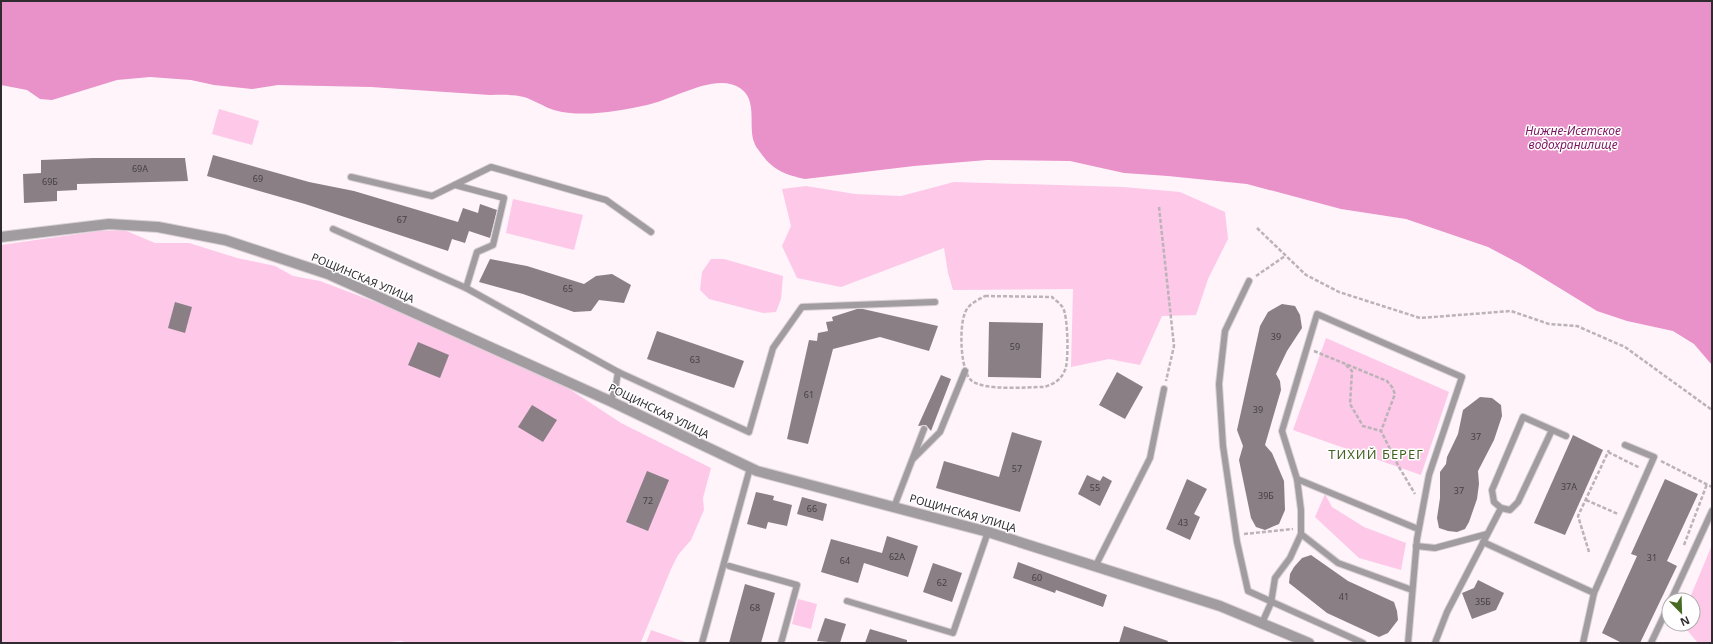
<svg xmlns="http://www.w3.org/2000/svg" width="1713" height="644" viewBox="0 0 1713 644" font-family="'Noto Sans',sans-serif">
  <style>
    .green { fill: #fec8e8 }
    .water { fill: #e991c9 }
    .building { fill: #897f85 }
    .lines { fill: none; stroke-linecap: round; stroke-linejoin: round }
    .service-casing { stroke: #d9d0d5; stroke-width: 8 }
    .minor-casing { stroke: #d9d0d5; stroke-width: 12 }
    .path { stroke: #bbb3b8; stroke-width: 2.5; stroke-dasharray: 4 2; stroke-linecap: butt }
    .service { stroke: #a19c9f; stroke-width: 6 }
    .minor { stroke: #a19c9f; stroke-width: 10 }
    .labels { text-anchor: middle; stroke-width: 3; stroke-linejoin: round; paint-order: stroke }
    .number-label { font-size: 9px; fill: #464044 }
    .street-label { font-size: 11px; fill: #2f2b2e; stroke: #fff }
    .water-label { font-size: 12px; font-style: italic; fill: #7c1560; stroke: #fff }
    .quarter-label { font-size: 13px; letter-spacing: 1px; fill: #416221; stroke: #fff }
  </style>
  <rect width="100%" height="100%" fill="#fef4fa"/>
  <g class="green">
    <polygon points="219,109 259,121 252,145 212,134"/>
    <polygon points="954,182 1123,187 1180,192 1225,212 1228,239 1208,279 1196,315 1162,316 1140,365 1109,359 1071,367 1073,289 953,290 948,273 944,248 841,287 797,278 782,246 791,226 782,189 806,186 855,194 901,196"/>
    <polygon points="513,199 583,215 574,250 506,233"/>
    <polygon points="124,230 155,243 189,243 237,258 275,266 293,276 320,281 423,320 545,373 621,423 711,468 703,498 704,510 691,540 678,555 671,569 641,642 404,643 402,641 376,643 1,643 1,245 99,231"/>
    <polygon points="711,259 724,259 783,276 781,299 776,312 763,313 709,299 700,290 702,272"/>
    <polygon points="1326,338 1449,392 1421,475 1293,430"/>
    <polygon points="1325,494 1332,507 1364,527 1406,543 1401,570 1359,558 1315,517"/>
    <polygon points="1712,545 1712,643 1698,643 1682,624 1693,624 1693,600 1689,600"/>
    <polygon points="798,599 817,604 811,629 792,624"/>
    <polygon points="651,630 688,643 646,643"/>
  </g>
  <path class="water" d="M 1,1 L 1712,1 L 1712,365 L 1694,344 L 1673,331 L 1627,321 L 1597,311 L 1522,265 L 1488,247 L 1406,219 L 1341,209 L 1247,184 L 1168,176 L 1124,173 L 1070,161 L 987,160 L 914,166 L 805,179 C 785,175 772,170 760,152 C 758,149 755,146 754,142 C 748,125 758,100 740,88 C 715,72 673,100 647,105 C 620,111 581,118 554,110 C 544,107 534,100 524,97 C 513,94 501,95 490,95 L 371,87 L 278,85 L 252,89 L 214,85 L 191,80 L 150,77 L 117,80 L 52,100 L 40,99 L 27,90 L 1,85 Z"/>
  <g class="building">
    <polygon points="213,155 309,182 354,191 458,222 463,208 478,213 480,204 497,210 490,238 469,231 465,243 452,239 448,251 305,204 207,176"/>
    <polygon points="93,158 185,158 188,181 77,184 77,190 57,191 57,201 24,203 23,174 41,173 41,160"/>
    <polygon points="490,259 527,266 584,284 596,276 612,274 631,285 624,303 599,300 591,311 574,312 523,294 479,282"/>
    <polygon points="175,302 192,307 185,333 168,328"/>
    <polygon points="1282,304 1295,306 1300,315 1302,328 1287,351 1276,374 1280,381 1281,390 1265,445 1272,453 1284,481 1285,510 1279,524 1265,530 1256,527 1251,518 1239,460 1243,446 1237,430 1260,326 1268,312"/>
    <polygon points="857,309 863,309 938,326 929,351 880,337 833,349 808,444 787,439 809,340 817,341 818,333 828,331 826,322 833,321 832,317"/>
    <polygon points="989,322 1043,323 1041,378 988,377"/>
    <polygon points="657,331 744,361 734,388 647,359"/>
    <polygon points="418,342 449,355 440,378 408,365"/>
    <polygon points="1117,372 1143,387 1125,419 1099,405"/>
    <polygon points="941,375 951,379 931,431 926,425 918,426"/>
    <polygon points="1480,397 1492,398 1501,405 1502,416 1494,440 1478,471 1479,484 1477,499 1469,522 1465,529 1457,532 1448,531 1439,528 1437,518 1440,498 1440,472 1446,464 1447,457 1458,434 1463,410"/>
    <polygon points="532,405 557,420 543,442 518,427"/>
    <polygon points="1012,432 1042,441 1020,512 936,488 944,461 999,477"/>
    <polygon points="1573,435 1603,450 1565,535 1534,523"/>
    <polygon points="647,471 669,480 648,531 626,522"/>
    <polygon points="1087,475 1100,481 1103,476 1112,481 1100,506 1078,494"/>
    <polygon points="1187,479 1207,489 1194,514 1200,517 1190,540 1166,529"/>
    <polygon points="1665,479 1698,494 1667,561 1677,566 1640,643 1622,643 1602,633 1637,556 1631,554"/>
    <polygon points="756,492 774,496 773,500 792,505 787,526 768,522 766,529 747,524"/>
    <polygon points="802,497 827,504 823,521 797,514"/>
    <polygon points="887,536 918,546 908,577 864,563 858,583 821,572 831,539 882,553"/>
    <polygon points="1311,555 1348,581 1394,602 1397,611 1398,620 1388,633 1379,637 1327,613 1289,583 1290,574 1294,567 1302,558"/>
    <polygon points="1018,562 1107,595 1103,607 1056,590 1055,593 1013,578"/>
    <polygon points="933,563 962,573 952,602 923,592"/>
    <polygon points="1478,580 1504,593 1496,610 1472,619 1462,593 1474,588"/>
    <polygon points="745,584 775,593 761,643 729,643"/>
    <polygon points="825,618 846,624 840,643 817,641"/>
    <polygon points="1124,626 1168,641 1167,643 1119,643"/>
    <polygon points="870,629 907,640 907,643 865,643"/>
  </g>
  <g class="lines">
    <defs>
      <g id="service">
        <polyline points="351,177 432,196 491,167 606,200 651,232"/>
        <polyline points="455,185 504,198 493,245 477,252 466,288"/>
        <polyline points="333,229 466,288 618,372 749,432 773,348 802,307 935,302"/>
        <polyline points="1249,281 1225,331 1219,384 1223,446 1237,542 1248,591 1363,643"/>
        <polyline points="610,401 615,391 618,372"/>
        <polyline points="913,459 940,432 965,371"/>
        <polyline points="1297,479 1418,529"/>
        <polyline points="894,507 924,429"/>
        <polyline points="1501,508 1510,510 1518,502 1552,430"/>
        <polyline points="1301,534 1338,563 1412,590"/>
        <polyline points="1483,542 1594,593 1583,643"/>
        <polyline points="1416,546 1435,548 1487,534"/>
        <polyline points="729,566 797,585 781,643"/>
        <polyline points="1095,567 1150,458 1164,389"/>
        <polyline points="1594,593 1654,457 1625,445"/>
        <polyline points="1671,600 1712,511"/>
        <polyline points="847,601 953,633 988,532"/>
        <polyline points="1262,623 1271,603 1275,578 1290,558 1301,534 1301,510 1297,479 1282,431 1317,314 1462,377 1429,475 1417,539 1408,643"/>
        <polyline points="702,643 750,468"/>
        <polyline points="1435,643 1447,612 1501,508 1494,502 1492,490 1523,417 1566,436"/>
        <polyline points="1651,643 1669,605"/>
      </g>
      <polyline id="minor" points="1,237 109,224 158,227 225,240 328,274 610,401 757,471 988,532 1220,606 1309,643"/>
    </defs>
    <use href="#service" class="service-casing"/>
    <use href="#minor" class="minor-casing"/>
    <g class="path">
      <polyline points="1159,207 1174,346 1166,381"/>
      <polyline points="1257,228 1306,275 1339,292 1420,318 1511,311 1549,324 1577,326 1625,347 1712,410"/>
      <polyline points="1256,276 1285,256"/>
      <path d="M 985,296 L 1052,297 C 1055,300 1061,304 1063,308 C 1068,316 1069,362 1065,370 C 1061,380 1054,384 1044,387 C 1026,387 986,391 972,381 C 960,372 959,326 965,313 C 968,304 978,300 985,296 Z"/>
      <polyline points="1314,351 1387,381 1392,387 1395,394 1381,431 1399,467 1415,494"/>
      <polyline points="1346,365 1352,371 1350,404 1363,426 1381,431"/>
      <polyline points="1608,452 1640,468"/>
      <polyline points="1661,461 1712,487"/>
      <polyline points="1586,500 1618,514"/>
      <polyline points="1244,534 1293,529"/>
      <polyline points="1684,545 1707,484"/>
      <polyline points="1589,552 1578,516 1609,450"/>
    </g>
    <use href="#service" class="service"/>
    <use href="#minor" class="minor"/>
  </g>
  <g class="labels">
    <g class="number-label">
      <text x="140" y="172">69А</text>
      <text x="258" y="182">69</text>
      <text x="50" y="185">69Б</text>
      <text x="402" y="223">67</text>
      <text x="568" y="292">65</text>
      <text x="1276" y="340">39</text>
      <text x="1015" y="350">59</text>
      <text x="695" y="363">63</text>
      <text x="809" y="398">61</text>
      <text x="1258" y="413">39</text>
      <text x="1476" y="440">37</text>
      <text x="1017" y="472">57</text>
      <text x="1569" y="490">37А</text>
      <text x="1095" y="491">55</text>
      <text x="1459" y="494">37</text>
      <text x="1266" y="499">39Б</text>
      <text x="648" y="504">72</text>
      <text x="812" y="512">66</text>
      <text x="1183" y="526">43</text>
      <text x="897" y="560">62А</text>
      <text x="1652" y="561">31</text>
      <text x="845" y="564">64</text>
      <text x="1037" y="581">60</text>
      <text x="942" y="586">62</text>
      <text x="1344" y="600">41</text>
      <text x="1483" y="605">35Б</text>
      <text x="755" y="611">68</text>
    </g>
    <g class="street-label">
      <text transform="translate(363 278) rotate(23)" y="4">РОЩИНСКАЯ УЛИЦА</text>
      <text transform="translate(659 411) rotate(26)" y="4">РОЩИНСКАЯ УЛИЦА</text>
      <text transform="translate(963 513) rotate(16)" y="4">РОЩИНСКАЯ УЛИЦА</text>
    </g>
    <g class="water-label">
      <text x="1573" y="135">Нижне-Исетское<tspan x="1573" dy="14">водохранилище</tspan></text>
    </g>
    <g class="quarter-label">
      <text x="1376" y="459">ТИХИЙ БЕРЕГ</text>
    </g>
  </g>
  <rect width="1713" height="644" fill="none" stroke="#2f2b2e" stroke-width="4"/>
  <g transform="translate(1681 612) rotate(157)"><circle r="19" fill="#ffffff" stroke="#acaaab"/>
  <path d="M0-3L7 15L0 10L-7 15Z" fill="#476b24"/>
  <text y="-6" font-size="11" font-weight="bold" text-anchor="middle" fill="#2f2b2e">N</text>
  </g>
</svg>
